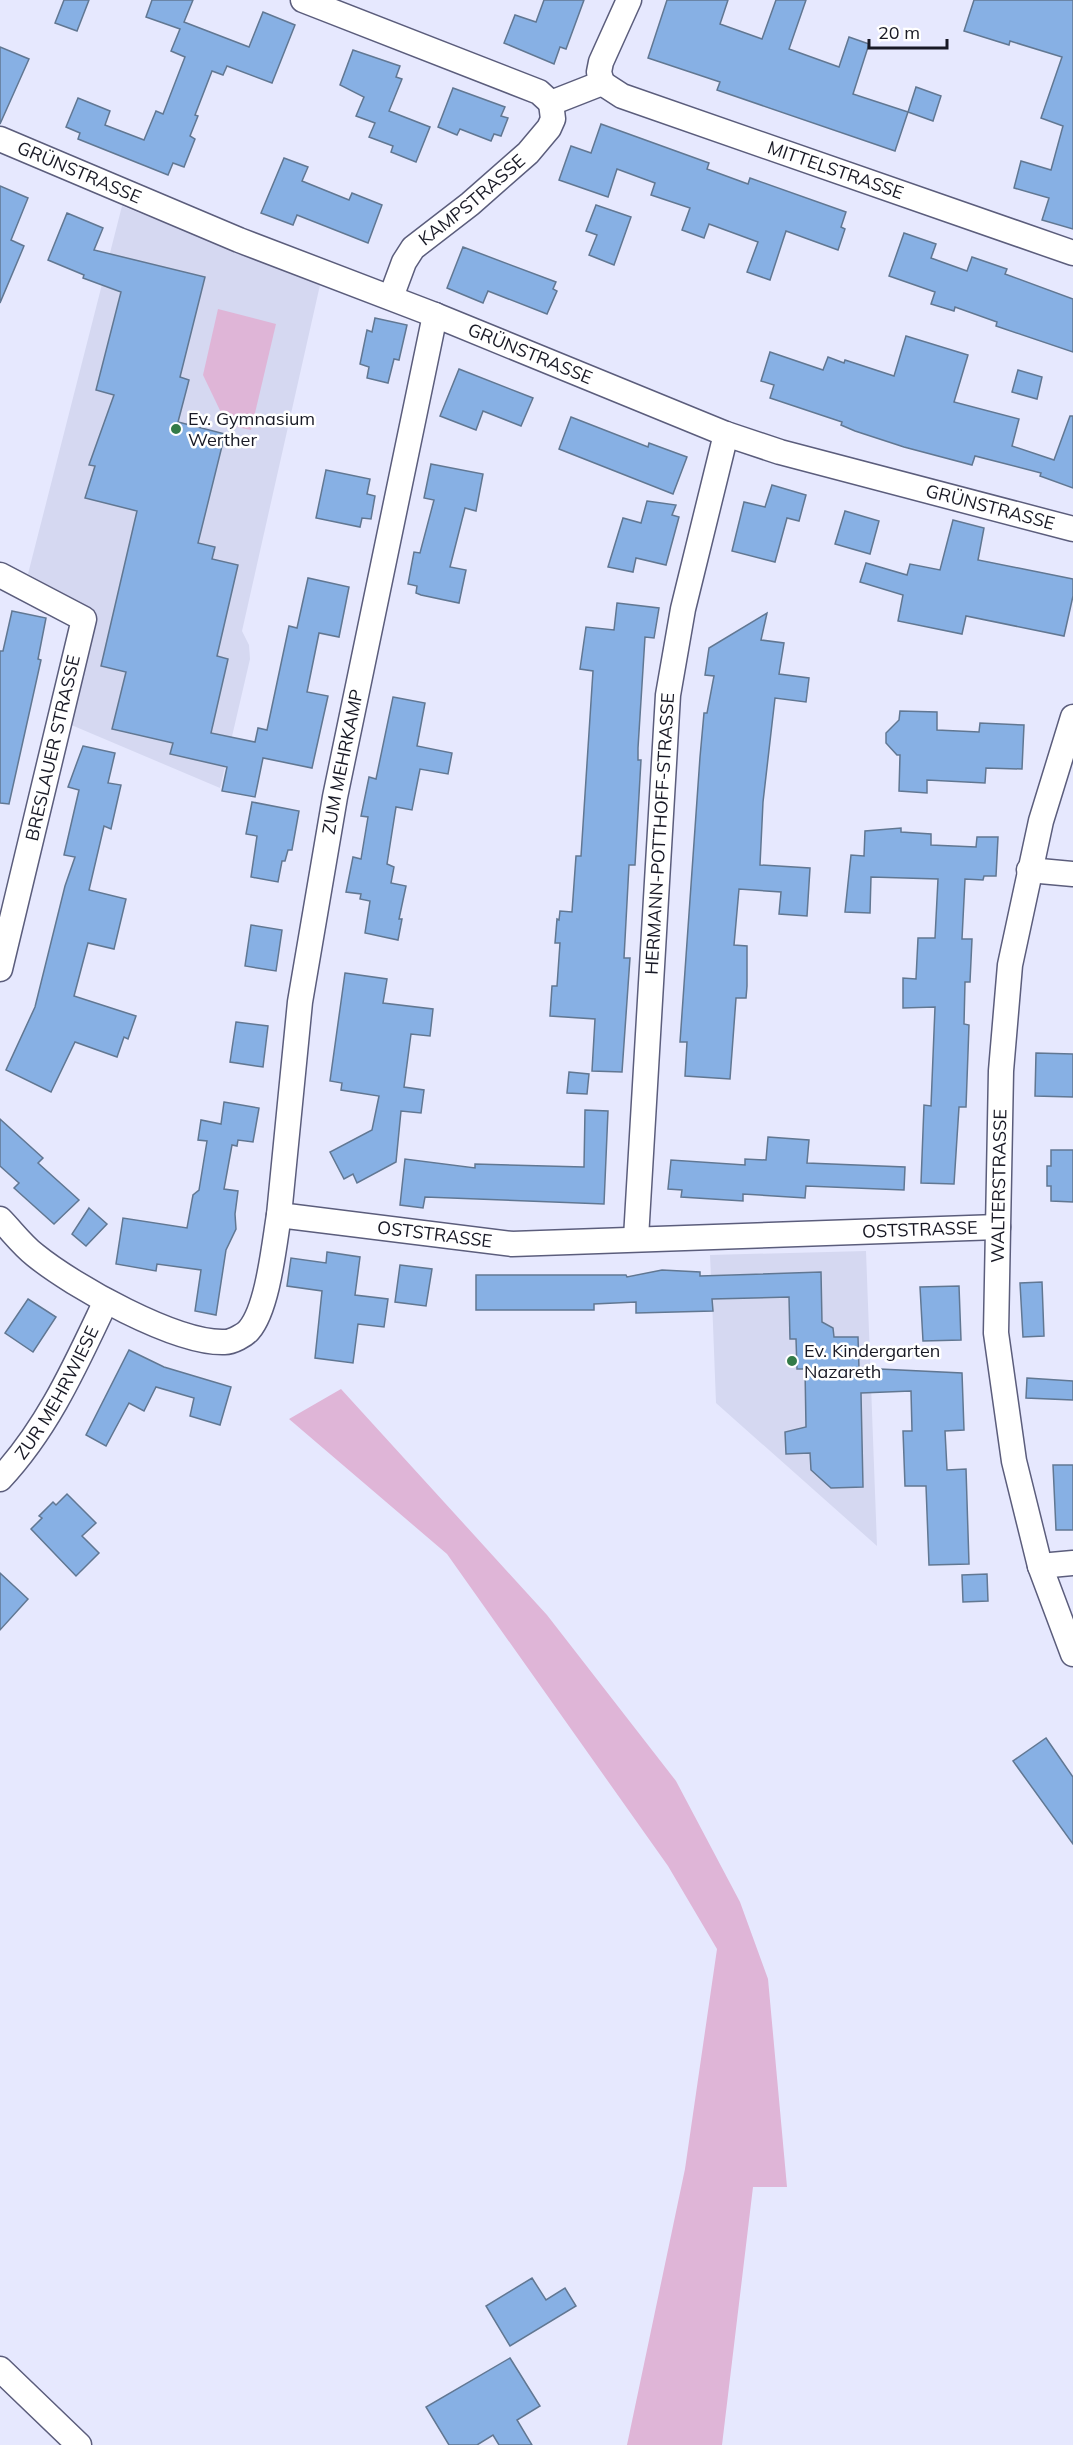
<svg xmlns="http://www.w3.org/2000/svg" width="1073" height="2445" viewBox="0 0 1073 2445" font-family="Mulish,sans-serif">
  <style>
    .built { fill: #d5d8f1 }
    .green { fill: #dfb5d7 }
    .building { fill: #87b0e4; stroke: #617792; stroke-width: 1.5 }
    .lines { fill: none; stroke-linecap: round; stroke-linejoin: round }
    .minor-casing { stroke: #5b5d7c; stroke-width: 27 }
    .minor { stroke: #fff; stroke-width: 24 }
    .poi-dot { fill: #337b48; stroke: #fff; stroke-width: 2 }
    .labels { text-anchor: middle; stroke-width: 5; stroke-linejoin: round; paint-order: stroke }
    .street-label { font-size: 18px; fill: #181925; stroke: #fff }
    .poi-label { font-size: 18px; fill: #181925; stroke: #fff; text-anchor: start }
  </style>
  <rect width="100%" height="100%" fill="#e6e8fe"/>
  <g class="built">
    <polygon points="122,206 320,285 242,631 249,645 250,659 220,788 69,724 95,611 28,574"/>
    <polygon points="866,1251 877,1546 716,1403 712,1299 710,1255"/>
  </g>
  <g class="green">
    <polygon points="218,309 276,324 251,430 227,425 203,375"/>
    <polygon points="341,1389 547,1615 676,1781 740,1902 768,1979 787,2187 753,2187 722,2445 627,2445 685,2169 717,1949 668,1866 447,1554 289,1419"/>
  </g>
  <g class="building">
    <polygon points="64,0 89,0 77,31 55,23"/>
    <polygon points="152,0 193,0 184,22 249,47 263,12 295,25 272,83 227,66 223,75 212,71 195,115 198,116 190,136 195,139 184,167 173,163 168,175 78,139 80,133 66,127 78,98 110,111 105,125 144,140 156,111 163,114 185,57 171,51 180,29 146,17"/>
    <polygon points="544,0 584,0 566,49 560,47 554,64 504,43 515,15 536,22"/>
    <polygon points="667,0 728,0 720,24 762,39 776,0 806,0 789,49 839,67 849,37 869,44 853,94 908,112 895,151 717,90 720,82 648,58"/>
    <polygon points="974,0 1073,0 1073,229 1042,220 1049,198 1014,188 1021,161 1051,170 1063,126 1041,118 1062,57 1010,41 1009,45 964,31"/>
    <polygon points="0,47 29,59 0,124"/>
    <polygon points="353,50 400,66 396,77 402,79 389,111 430,127 416,162 391,152 393,146 369,137 375,123 356,116 364,97 340,85"/>
    <polygon points="916,87 941,96 933,121 908,112"/>
    <polygon points="453,88 505,107 501,116 508,118 501,136 494,134 491,141 460,129 457,135 438,127"/>
    <polygon points="601,124 709,163 707,169 748,184 750,178 846,212 841,227 845,229 838,250 786,231 770,280 747,272 758,242 709,224 704,238 682,230 690,208 651,195 655,183 617,169 608,197 559,180 571,146 591,153"/>
    <polygon points="284,158 308,167 302,181 349,200 352,193 382,205 368,243 297,215 293,225 261,213"/>
    <polygon points="0,186 28,198 11,240 24,246 0,303"/>
    <polygon points="596,205 631,217 614,265 589,255 597,235 586,231"/>
    <polygon points="67,213 103,228 94,250 205,277 180,377 189,380 178,422 225,434 198,543 215,547 212,559 238,565 217,656 228,659 211,733 255,742 258,728 267,730 289,626 297,628 308,578 349,587 339,637 319,633 307,692 328,696 312,768 263,758 255,797 222,791 227,767 170,754 173,743 112,729 126,672 101,666 137,511 85,498 95,466 89,465 114,395 96,390 121,292 83,278 84,275 48,260"/>
    <polygon points="904,233 936,244 931,258 967,271 972,257 1007,269 1005,274 1073,299 1073,352 996,326 997,322 955,307 954,311 931,304 935,292 889,276"/>
    <polygon points="463,247 556,282 553,289 557,291 547,314 488,291 483,303 447,288"/>
    <polygon points="375,318 407,325 399,360 394,359 388,383 367,378 369,367 360,364 367,330 372,332"/>
    <polygon points="906,336 968,355 954,402 1019,419 1012,446 1054,460 1070,416 1073,416 1073,488 1040,476 1041,473 975,456 972,465 904,447 855,431 841,425 842,422 770,398 774,385 761,381 770,352 823,370 828,357 844,363 845,360 894,376"/>
    <polygon points="459,369 533,398 521,426 483,411 476,430 440,416"/>
    <polygon points="1018,370 1042,377 1037,399 1012,392"/>
    <polygon points="571,417 648,447 649,443 687,457 673,494 559,449"/>
    <polygon points="431,464 483,474 476,511 465,508 450,567 466,570 459,603 421,595 416,593 417,586 408,584 414,552 420,553 434,500 424,498"/>
    <polygon points="326,470 370,479 367,494 375,496 371,519 362,518 360,527 316,518"/>
    <polygon points="772,485 806,495 799,521 787,518 775,562 732,551 744,502 765,507"/>
    <polygon points="647,501 676,505 672,515 679,517 666,565 636,558 633,572 608,567 623,518 641,523"/>
    <polygon points="845,511 879,521 870,554 835,544"/>
    <polygon points="953,520 984,528 978,560 1073,579 1073,596 1064,636 966,616 962,634 898,621 903,595 860,582 866,563 907,575 910,564 940,570"/>
    <polygon points="617,603 659,608 654,638 645,637 638,748 638,760 641,760 635,865 629,865 624,958 630,958 622,1072 592,1071 595,1019 550,1016 552,986 557,986 560,943 555,943 557,919 559,920 560,911 572,912 576,856 581,856 593,671 580,669 586,627 614,630"/>
    <polygon points="12,611 46,618 38,659 41,660 9,804 0,803 0,651 3,651"/>
    <polygon points="767,613 761,640 784,643 779,674 809,678 806,702 775,698 763,802 760,865 810,868 807,916 779,914 781,892 739,889 734,945 747,946 747,986 746,998 736,998 730,1079 685,1076 687,1042 680,1042 700,757 704,713 707,713 714,676 705,675 709,648"/>
    <polygon points="393,697 425,703 417,746 452,753 448,774 420,769 412,810 396,807 387,864 394,867 391,883 406,886 399,919 402,919 398,940 365,933 370,901 360,899 361,894 346,892 353,857 361,859 368,817 361,816 369,777 376,779"/>
    <polygon points="900,711 937,712 937,730 979,732 980,723 1024,725 1022,769 986,768 985,783 927,780 927,793 899,791 900,755 897,755 886,743 886,733 899,720"/>
    <polygon points="83,746 115,753 108,783 121,785 111,829 104,826 89,890 126,899 114,949 88,943 74,996 136,1016 128,1039 124,1037 117,1057 75,1042 51,1092 6,1070 35,1007 65,886 75,857 64,855 79,790 68,787"/>
    <polygon points="252,802 299,811 292,850 288,850 285,861 282,861 278,882 251,877 257,836 246,834"/>
    <polygon points="901,828 901,832 931,834 931,845 976,847 977,837 998,837 996,876 984,876 983,880 965,879 962,939 972,939 970,982 965,982 964,1024 969,1025 966,1107 959,1107 954,1184 921,1183 924,1105 931,1106 935,1007 903,1008 903,978 916,979 918,938 935,938 938,879 871,877 870,913 845,912 851,855 864,856 865,831"/>
    <polygon points="251,925 282,930 276,971 245,966"/>
    <polygon points="345,973 387,979 383,1003 433,1009 430,1036 411,1034 404,1087 424,1090 421,1113 401,1111 396,1162 357,1183 353,1174 344,1179 330,1152 372,1130 379,1096 341,1090 342,1083 330,1081"/>
    <polygon points="236,1022 268,1026 263,1067 230,1062"/>
    <polygon points="1036,1053 1073,1054 1073,1097 1035,1096"/>
    <polygon points="569,1072 589,1074 587,1094 567,1093"/>
    <polygon points="224,1102 259,1108 253,1142 238,1140 237,1146 232,1145 224,1189 238,1191 235,1214 236,1229 226,1250 216,1315 195,1311 201,1270 157,1264 156,1271 116,1264 123,1218 187,1228 193,1195 199,1190 207,1141 198,1140 201,1120 221,1124"/>
    <polygon points="585,1110 608,1111 604,1204 425,1197 423,1208 400,1205 405,1159 475,1168 475,1164 584,1167"/>
    <polygon points="0,1119 43,1158 38,1163 79,1200 54,1224 14,1188 19,1183 0,1166"/>
    <polygon points="768,1137 809,1140 807,1163 905,1167 904,1190 806,1186 805,1198 743,1194 743,1201 681,1197 682,1190 668,1189 671,1160 745,1165 745,1159 766,1160"/>
    <polygon points="1051,1150 1073,1150 1073,1202 1051,1201 1051,1186 1047,1186 1047,1166 1051,1166"/>
    <polygon points="89,1208 107,1224 86,1246 72,1234"/>
    <polygon points="327,1252 360,1257 355,1295 388,1299 384,1327 358,1324 353,1363 315,1358 322,1291 287,1286 291,1258 326,1263"/>
    <polygon points="400,1265 432,1269 426,1306 395,1302"/>
    <polygon points="662,1270 700,1272 700,1276 821,1272 822,1322 833,1328 834,1337 858,1337 859,1368 962,1373 964,1430 945,1431 947,1470 966,1469 969,1564 929,1565 926,1486 905,1486 903,1431 912,1431 911,1391 861,1393 863,1487 831,1488 811,1470 810,1453 786,1454 785,1432 806,1427 805,1369 797,1369 796,1339 790,1339 789,1297 712,1299 713,1311 636,1313 636,1302 594,1304 594,1310 476,1310 476,1275 626,1275 627,1277"/>
    <polygon points="1042,1282 1044,1336 1023,1337 1020,1283"/>
    <polygon points="959,1286 961,1340 923,1341 920,1287"/>
    <polygon points="28,1299 56,1317 33,1352 5,1333"/>
    <polygon points="129,1350 164,1367 231,1387 220,1425 190,1416 194,1398 156,1387 144,1411 129,1403 106,1446 86,1435"/>
    <polygon points="1027,1378 1073,1381 1073,1400 1026,1398"/>
    <polygon points="1053,1465 1073,1465 1073,1530 1056,1530"/>
    <polygon points="67,1494 96,1523 82,1536 99,1553 76,1576 31,1529 42,1518 39,1516 53,1502 56,1505"/>
    <polygon points="0,1573 28,1599 0,1630"/>
    <polygon points="987,1574 988,1601 963,1602 962,1575"/>
    <polygon points="1046,1738 1073,1777 1073,1844 1013,1761"/>
    <polygon points="532,2278 546,2300 565,2288 576,2306 510,2346 486,2306"/>
    <polygon points="510,2358 540,2406 517,2420 532,2445 499,2445 493,2435 477,2445 449,2445 426,2407"/>
  </g>
  <g class="lines">
    <defs>
      <g id="minor">
        <polyline points="303,0 539,92 551,103"/>
        <path id="s1" d="M 602,83 L 622,96 L 1073,253"/>
        <polyline points="602,83 599,72 601,62 629,0"/>
        <polyline points="551,103 602,83"/>
        <path id="s2" d="M 0,139 L 239,240 L 435,315 L 726,434 L 780,452 L 1073,529"/>
        <path id="s3" d="M 391,297 L 404,262 L 413,248 L 470,204 L 528,153 L 549,128 L 553,119 L 551,103"/>
        <polyline points="0,575 84,619 0,969"/>
        <polyline points="1073,717 1041,821 1010,965 1001,1071 996,1333 1014,1461 1040,1566 1073,1654"/>
        <polyline points="1029,870 1073,874"/>
        <path id="s4" d="M 279,1215 L 300,1002 L 335,797 L 435,315"/>
        <path id="s5" d="M 0,1219 C 11,1230 22,1245 35,1255 C 73,1286 176,1344 225,1342 C 232,1342 245,1335 249,1330 C 268,1308 274,1245 279,1215 L 512,1244 L 998,1227"/>
        <path id="s6" d="M 636,1238 L 668,695 L 683,609 L 726,434"/>
        <path id="s7" d="M 0,1479 C 48,1428 76,1364 106,1301"/>
        <polyline points="1040,1566 1073,1563"/>
        <polyline points="0,2369 79,2445"/>
      </g>
    </defs>
    <use href="#minor" class="minor-casing"/>
    <use href="#minor" class="minor"/>
  </g>
  <g class="poi-dot">
    <circle cx="176" cy="429" r="6"/>
    <circle cx="792" cy="1361" r="6"/>
  </g>
  <g class="labels">
    <g class="street-label">
      <text dy="6" stroke="none"><textPath href="#s1" startOffset="250">MITTELSTRASSE</textPath></text>
      <text dy="6" stroke="none"><textPath href="#s2" startOffset="86">GRÜNSTRASSE</textPath></text>
      <text dy="6" stroke="none"><textPath href="#s3" startOffset="130">KAMPSTRASSE</textPath></text>
      <text dy="6" stroke="none"><textPath href="#s2" startOffset="572">GRÜNSTRASSE</textPath></text>
      <text dy="6" stroke="none"><textPath href="#s2" startOffset="1058">GRÜNSTRASSE</textPath></text>
      <text transform="translate(53 748) rotate(-77)" y="6">BRESLAUER STRASSE</text>
      <text dy="6" stroke="none"><textPath href="#s4" startOffset="458">ZUM MEHRKAMP</textPath></text>
      <text dy="6" stroke="none"><textPath href="#s6" startOffset="405">HERMANN-POTTHOFF-STRASSE</textPath></text>
      <text transform="translate(999 1186) rotate(-89)" y="6">WALTERSTRASSE</text>
      <text dy="6" stroke="none"><textPath href="#s5" startOffset="1052">OSTSTRASSE</textPath></text>
      <text dy="6" stroke="none"><textPath href="#s5" startOffset="566">OSTSTRASSE</textPath></text>
      <text dy="6" stroke="none"><textPath href="#s7" startOffset="104">ZUR MEHRWIESE</textPath></text>
    </g>
    <g class="poi-label">
      <text x="188" y="425">Ev. Gymnasium<tspan x="188" dy="21">Werther</tspan></text>
      <text x="804" y="1357">Ev. Kindergarten<tspan x="804" dy="21">Nazareth</tspan></text>
    </g>
  </g>
  <path d="M869 39v9h78v-9" fill="none" stroke="#181925" stroke-width="3"/>
  <text x="878" y="39" font-size="18" fill="#181925" stroke="#ffffff" stroke-width="4.5" paint-order="stroke">20 m</text>
</svg>
